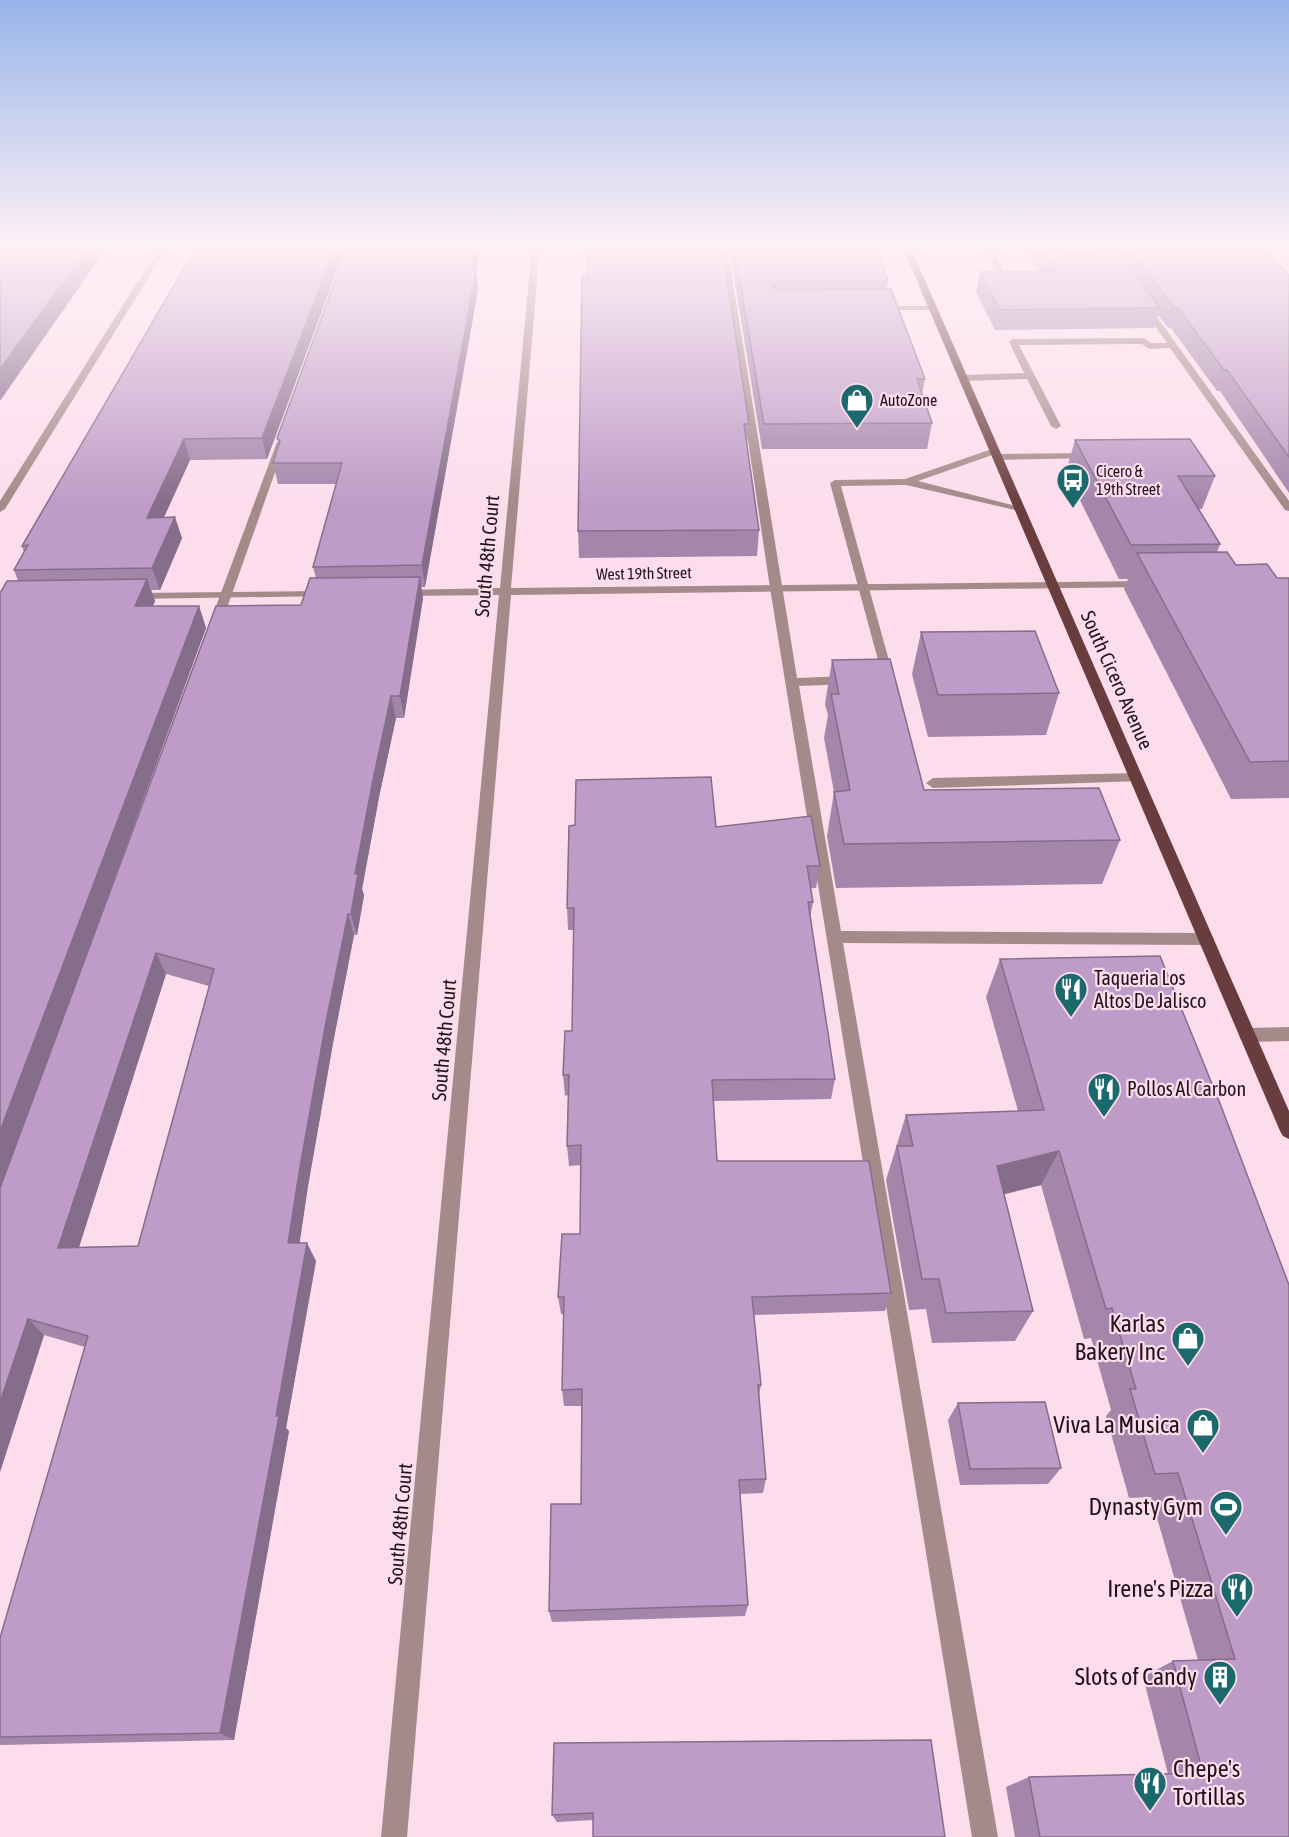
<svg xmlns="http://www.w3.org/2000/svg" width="1289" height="1837" viewBox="0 0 1289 1837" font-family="'Asap Condensed',sans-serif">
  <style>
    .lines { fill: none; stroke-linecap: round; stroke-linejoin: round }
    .service { fill: #a48a89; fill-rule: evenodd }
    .minor { fill: #a48a89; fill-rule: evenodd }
    .primary { fill: #693d3e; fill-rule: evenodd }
    .wall { fill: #a486ab; fill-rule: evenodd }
    .shaded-wall { fill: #866d8b }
    .building { fill: #bf9cc7; stroke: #866d8b; stroke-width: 1.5; fill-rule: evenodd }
    .labels { text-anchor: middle; stroke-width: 4.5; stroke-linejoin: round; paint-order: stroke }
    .far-poi-label { font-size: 16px; fill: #20131a; stroke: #fdddec; text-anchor: start }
    .far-street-label { font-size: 16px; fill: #20131a; stroke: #fdddec }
    .street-label { font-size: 20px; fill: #20131a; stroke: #fdddec }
    .poi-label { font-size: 20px; fill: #20131a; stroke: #fdddec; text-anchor: start }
    .near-poi-label { font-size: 24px; fill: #20131a; stroke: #fdddec; text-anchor: end }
  </style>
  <rect width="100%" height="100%" fill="#fdddec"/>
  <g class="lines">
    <g class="service">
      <polygon points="719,246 727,246 797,678 849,676 855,680 849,684 799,686 841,931 1206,933 1211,935 1214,939 1211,943 1206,945 843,943 998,1837 972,1837 770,588"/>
      <polygon points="984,246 992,246 1005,276 999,276"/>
      <polygon points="1141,303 1147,303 1289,501 1289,511 1285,510 1170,348 1149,349 1142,344 1019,345 1061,426 1056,429 1051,426 1027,379 964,381 959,378 964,375 1024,373 1009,342 1013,339 1144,338 1151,343 1167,343 1140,305"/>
      <polygon points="879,306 933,306 937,308 933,310 876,310 875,308"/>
      <polygon points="277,442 285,444 221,625 219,627 211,627 209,625"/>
      <polygon points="995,448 998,449 998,453 918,481 1024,508 1024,512 906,485 841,486 894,679 888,683 884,682 830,483 835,480 905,479"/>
      <polygon points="1090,453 1094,454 1094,458 997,460 992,457 997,454"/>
      <polygon points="1136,773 1143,778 1141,781 933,788 926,783 933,778"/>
    </g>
    <g class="minor">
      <polygon points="160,246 168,246 5,509 0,512 0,501"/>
      <polygon points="532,246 540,246 511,588 1146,581 1152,584 1146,587 511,595 407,1837 381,1837 499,595 402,596 396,593 402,590 500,588"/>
      <polygon points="324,591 328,592 328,596 135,599 129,596 135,593"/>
      <polygon points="1289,1027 1289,1041 1247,1042 1241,1040 1239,1035 1241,1030 1247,1028"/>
    </g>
    <polygon class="primary" points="902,246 910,246 1289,1111 1289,1139 1283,1136 1280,1131"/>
  </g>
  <g class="wall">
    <path d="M 346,246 L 267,459 L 190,460 L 164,517 L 182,538 L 160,590 L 151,590 L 155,601 L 153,606 L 199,606 L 206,628 L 95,930 L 301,605 L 316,578 L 313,567 L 337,484 L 278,484 L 273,463 L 279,446 L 277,438 L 348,246 L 482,246 L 476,271 L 478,287 L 476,301 L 425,587 L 421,587 L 423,598 L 404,718 L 396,718 L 379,797 L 362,889 L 364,895 L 357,935 L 354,935 L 333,1043 L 308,1186 L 299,1243 L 316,1261 L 286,1428 L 289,1431 L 234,1740 L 0,1745 L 0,1638 L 85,1347 L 44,1335 L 0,1472 L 18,581 L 14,570 L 24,552 L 22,546 ZM 166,974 L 209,986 L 138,1246 L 79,1247 Z"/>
    <polygon points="729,246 875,246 888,281 886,289 925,379 922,394 932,423 927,449 762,449"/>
    <polygon points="1024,246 1261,246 1289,275 1289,493 1220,391 1217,391 1171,328 1168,328 1158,315 1154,328 995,330 976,292 980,272 1039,272"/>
    <polygon points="587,276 749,424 747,445 759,530 757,556 579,558 578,531"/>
    <polygon points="1075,440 1215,476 1202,509 1199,509 1220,544 1217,552 1236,565 1277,578 1289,578 1289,798 1231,799 1124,589 1128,579 1119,579 1066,472"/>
    <polygon points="921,632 1059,693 1046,735 928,737 912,674"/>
    <polygon points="832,660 924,790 1120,840 1102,884 836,888 827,836 834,792 824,738 828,715 825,704"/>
    <polygon points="716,827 820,866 816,888 811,888 813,902 810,918 835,1079 831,1099 714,1101 717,1161 891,1293 885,1311 754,1315 761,1385 759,1395 766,1479 763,1493 740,1494 748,1605 745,1616 552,1622 549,1611 581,1504 582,1406 564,1406 562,1390 564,1314 561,1314 558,1297 580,1234 581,1165 569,1166 567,1146 568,1095 565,1096 563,1075 572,1031 574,930 568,930 567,908"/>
    <polygon points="1160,956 1289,1837 1015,1837 1006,1787 1029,1777 1168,1774 1143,1677 1173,1661 1198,1660 1151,1497 1129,1498 1106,1416 1111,1410 1091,1338 1084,1339 1041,1185 1004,1194 1033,1311 1015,1341 932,1343 926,1309 909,1310 886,1180 906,1115 1018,1111 986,997 1000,959"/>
    <polygon points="958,1403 1061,1468 1048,1484 960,1485 948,1420"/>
    <polygon points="554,1743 945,1837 593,1820 557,1822 552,1815"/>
  </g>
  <g class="shaded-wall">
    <polygon points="90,246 108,246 0,401 0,369"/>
    <polygon points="336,246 346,246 267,459 262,438"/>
    <polygon points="476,246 482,246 476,271 478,287 476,301 425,587 422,565 471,268"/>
    <polygon points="777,281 775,305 771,286"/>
    <polygon points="184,439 190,460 154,539 147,518"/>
    <polygon points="175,517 182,538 160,590 152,568"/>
    <polygon points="420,577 423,598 404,718 400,696"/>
    <polygon points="147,579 155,601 143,628 135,606"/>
    <polygon points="199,606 206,628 0,1192 0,1131"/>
    <polygon points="391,696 396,718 379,797 362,889 364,895 357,935 351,914 355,874 374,775"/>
    <polygon points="348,914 354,935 333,1043 308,1186 297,1261 288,1243 300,1167 326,1022"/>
    <polygon points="156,953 166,974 73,1266 58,1248"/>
    <polygon points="1059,1151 1041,1185 982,1200 997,1166"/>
    <polygon points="307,1243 316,1261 286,1428 289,1431 234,1740 220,1733 276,1416"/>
    <polygon points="28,1319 44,1335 0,1472 0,1402"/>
  </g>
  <g class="building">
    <polygon points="0,246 90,246 0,369"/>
    <polygon points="197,246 336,246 262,438 184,439 147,518 175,517 152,568 14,570 28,545 22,546"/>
    <polygon points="348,246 476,246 471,268 476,268 474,282 422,565 313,567 342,463 273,463 280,441 277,438"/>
    <polygon points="588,246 722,246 749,424 744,424 759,530 578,531 582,276 587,276"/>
    <polygon points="734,246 875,246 888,281 777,281 771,286 777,290 891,289 925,379 917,379 932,423 764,424"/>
    <polygon points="1040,246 1081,246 1082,249 1066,249 1066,256 1094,257 1097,252 1094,246 1114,246 1160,308 1000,310 980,272 1055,272"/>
    <polygon points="1127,246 1261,246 1289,275 1289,457 1227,370 1224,370 1178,308 1174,308"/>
    <polygon points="1190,439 1215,476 1178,476 1220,544 1131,545 1075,440"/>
    <polygon points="1227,552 1236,565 1267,564 1277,578 1289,578 1289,761 1250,762 1137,553"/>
    <path d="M 420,577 L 400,696 L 391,696 L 374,775 L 355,874 L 358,874 L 351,914 L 348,914 L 326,1022 L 300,1167 L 288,1243 L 307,1243 L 276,1416 L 279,1416 L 220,1733 L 0,1737 L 0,1638 L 88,1336 L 28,1319 L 0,1402 L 0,1188 L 216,606 L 301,605 L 310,578 ZM 156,953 L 214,969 L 138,1246 L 58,1248 Z"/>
    <polygon points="147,579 135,606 199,606 0,1131 0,593 7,581"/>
    <polygon points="1035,631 1059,693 938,695 921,632"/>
    <polygon points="890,659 924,790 1099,788 1120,840 844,844 834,792 850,790 831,694 839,694 832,660"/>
    <polygon points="711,777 716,827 811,816 820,866 807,866 813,902 808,902 835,1079 712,1080 717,1161 869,1161 891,1293 752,1297 761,1385 758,1385 766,1479 739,1480 748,1605 549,1611 551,1504 581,1504 582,1389 562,1390 564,1297 558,1297 562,1234 580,1234 581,1145 567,1146 569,1075 563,1075 565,1031 572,1031 574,908 567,908 569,826 575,825 576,780"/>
    <polygon points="1160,956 1221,1106 1289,1285 1289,1837 1040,1837 1029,1777 1203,1773 1173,1661 1235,1659 1178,1473 1155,1474 1130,1389 1136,1389 1112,1308 1106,1309 1059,1151 997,1166 1033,1311 946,1313 939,1279 922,1279 897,1146 913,1146 906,1115 1044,1110 1000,959"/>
    <polygon points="1045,1402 1061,1468 970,1469 958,1403"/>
    <polygon points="931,1740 945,1837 593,1837 593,1813 552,1815 554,1743"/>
  </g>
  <linearGradient id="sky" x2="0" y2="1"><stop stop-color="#97b5e9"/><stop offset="0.49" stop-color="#fef0f6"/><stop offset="1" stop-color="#fef0f6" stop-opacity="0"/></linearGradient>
  <rect width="1289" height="503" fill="url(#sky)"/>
  <defs>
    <symbol id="shop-pin" viewBox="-11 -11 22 30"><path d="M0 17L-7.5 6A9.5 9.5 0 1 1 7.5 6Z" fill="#1b686d" stroke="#fdddec"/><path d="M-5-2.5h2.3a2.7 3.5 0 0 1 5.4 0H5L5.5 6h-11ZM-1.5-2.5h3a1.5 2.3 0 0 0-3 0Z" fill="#fff"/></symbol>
    <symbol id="bus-pin" viewBox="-11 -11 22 30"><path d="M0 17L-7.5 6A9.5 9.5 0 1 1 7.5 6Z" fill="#1b686d" stroke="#fdddec"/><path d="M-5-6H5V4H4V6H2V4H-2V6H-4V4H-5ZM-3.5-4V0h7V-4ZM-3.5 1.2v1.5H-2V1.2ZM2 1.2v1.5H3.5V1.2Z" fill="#fff"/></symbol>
    <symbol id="restaurant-pin" viewBox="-11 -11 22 30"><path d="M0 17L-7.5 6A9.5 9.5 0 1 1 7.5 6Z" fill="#1b686d" stroke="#fdddec"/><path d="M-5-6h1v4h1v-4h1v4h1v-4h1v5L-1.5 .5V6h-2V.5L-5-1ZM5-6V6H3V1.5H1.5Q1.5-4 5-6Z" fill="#fff"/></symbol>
    <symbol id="stadium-pin" viewBox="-11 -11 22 30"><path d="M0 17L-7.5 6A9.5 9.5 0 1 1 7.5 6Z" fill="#1b686d" stroke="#fdddec"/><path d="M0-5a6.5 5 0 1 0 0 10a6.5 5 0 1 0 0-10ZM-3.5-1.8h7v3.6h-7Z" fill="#fff"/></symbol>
    <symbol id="building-pin" viewBox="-11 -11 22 30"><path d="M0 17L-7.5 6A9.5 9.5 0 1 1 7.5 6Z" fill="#1b686d" stroke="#fdddec"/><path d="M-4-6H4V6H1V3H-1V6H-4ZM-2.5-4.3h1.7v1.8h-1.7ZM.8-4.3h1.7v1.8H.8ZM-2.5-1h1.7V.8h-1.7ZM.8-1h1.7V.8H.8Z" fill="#fff"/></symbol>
  </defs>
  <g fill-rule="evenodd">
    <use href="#shop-pin" x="838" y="381" width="38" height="52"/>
    <use href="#bus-pin" x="1054" y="461" width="38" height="52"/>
    <use href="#restaurant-pin" x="1052" y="970" width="38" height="52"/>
    <use href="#restaurant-pin" x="1085" y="1070" width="38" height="52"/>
    <use href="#shop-pin" x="1169" y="1319" width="38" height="52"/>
    <use href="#shop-pin" x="1184" y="1406" width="38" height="52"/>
    <use href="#stadium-pin" x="1207" y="1488" width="38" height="52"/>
    <use href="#restaurant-pin" x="1218" y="1570" width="38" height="52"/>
    <use href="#building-pin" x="1201" y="1658" width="38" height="52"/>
    <use href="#restaurant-pin" x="1131" y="1764" width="38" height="52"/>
  </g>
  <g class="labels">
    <g class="far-poi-label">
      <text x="880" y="406">AutoZone</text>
      <text x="1096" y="477">Cicero &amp;<tspan x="1096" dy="18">19th Street</tspan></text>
    </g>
    <g class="far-street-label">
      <text transform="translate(644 573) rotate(-1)" y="6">West 19th Street</text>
    </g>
    <g class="street-label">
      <text transform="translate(487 556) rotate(-85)" y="7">South 48th Court</text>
      <text transform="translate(1117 680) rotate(66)" y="7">South Cicero Avenue</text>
      <text transform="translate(444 1040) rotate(-85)" y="7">South 48th Court</text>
      <text transform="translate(400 1524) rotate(-85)" y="7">South 48th Court</text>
    </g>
    <g class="poi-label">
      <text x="1094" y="985">Taqueria Los<tspan x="1094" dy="23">Altos De Jalisco</tspan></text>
      <text x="1127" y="1096">Pollos Al Carbon</text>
    </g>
    <g class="near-poi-label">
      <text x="1165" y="1332">Karlas<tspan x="1165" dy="28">Bakery Inc</tspan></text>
      <text x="1180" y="1433">Viva La Musica</text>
      <text x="1203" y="1515">Dynasty Gym</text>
      <text x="1214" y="1597">Irene's Pizza</text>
      <text x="1197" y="1685">Slots of Candy</text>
      <text x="1173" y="1777" text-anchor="start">Chepe's<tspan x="1173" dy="28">Tortillas</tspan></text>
    </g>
  </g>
</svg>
